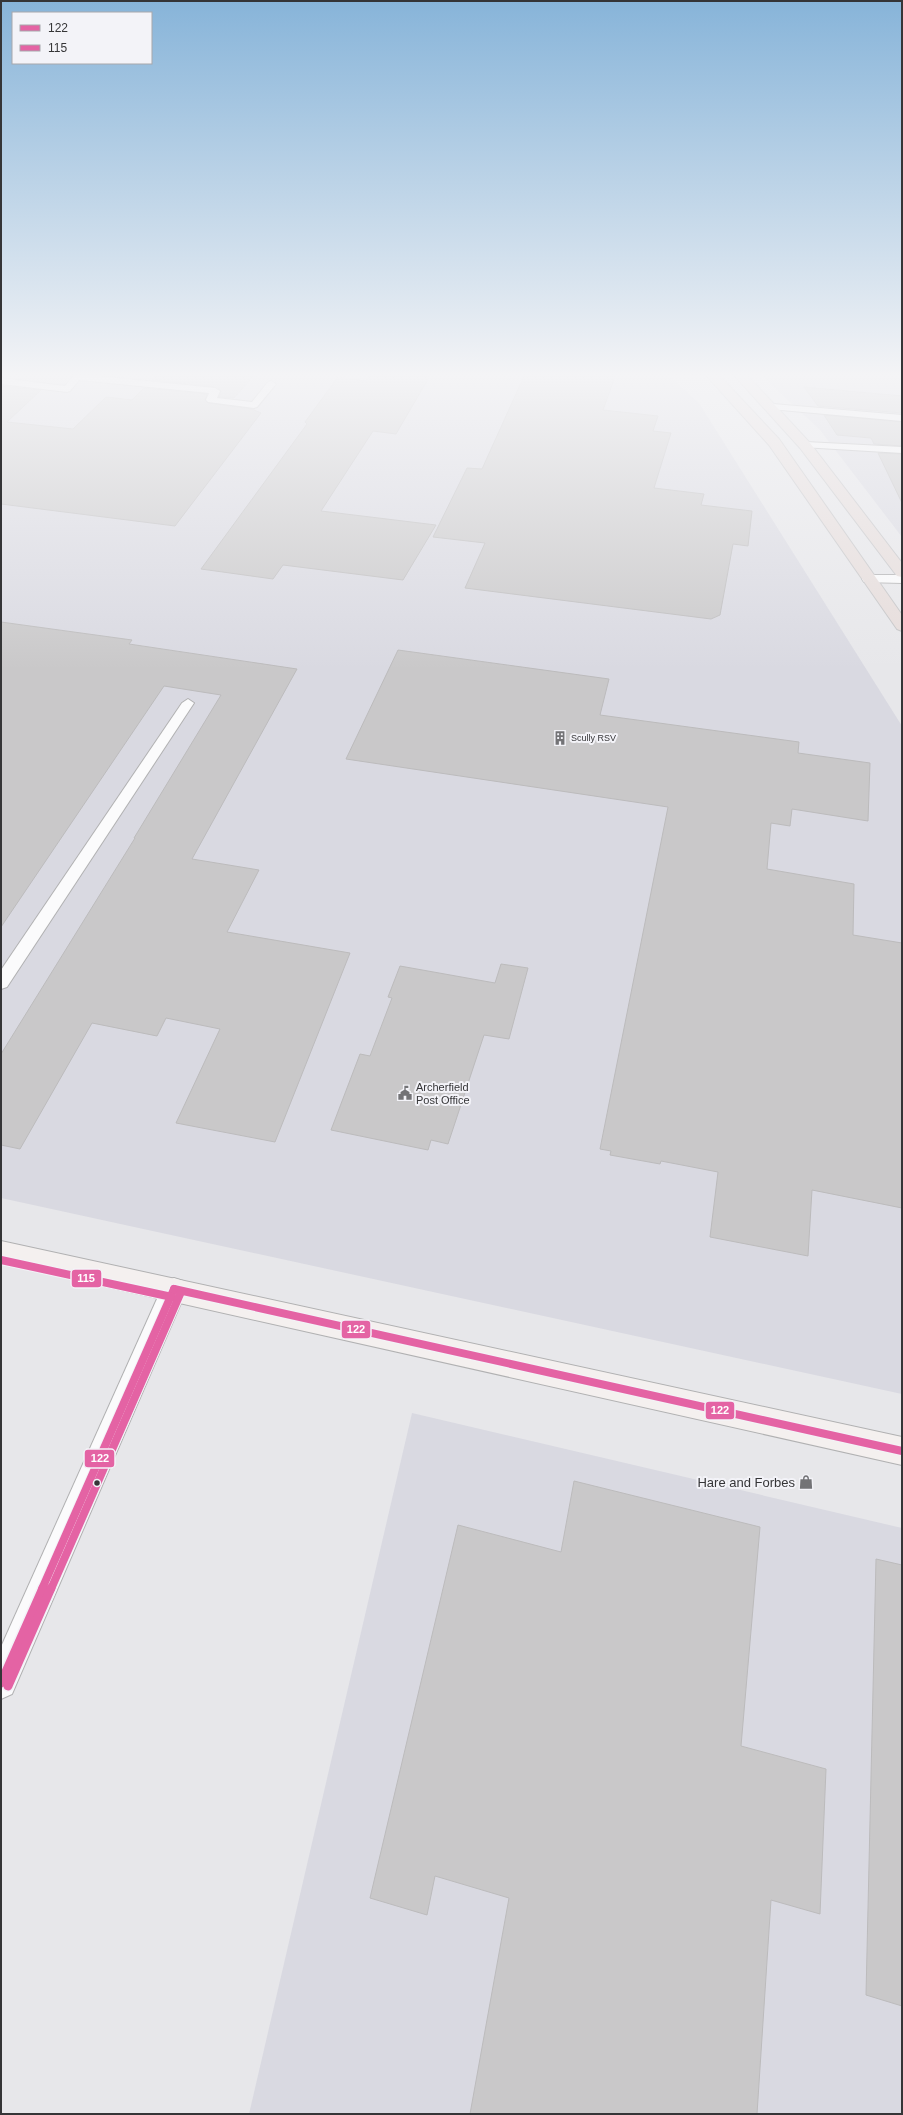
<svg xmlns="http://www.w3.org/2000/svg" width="903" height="2115" viewBox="0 0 903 2115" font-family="Helvetica,sans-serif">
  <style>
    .built { fill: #d9d9e1 }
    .building { fill: #c9c8c9; stroke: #bcbbbc }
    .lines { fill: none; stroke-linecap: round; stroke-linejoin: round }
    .service-casing { stroke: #b1b1b2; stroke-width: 2 }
    .minor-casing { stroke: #b1b1b2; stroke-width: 2 }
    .secondary-casing { stroke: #b1b1b2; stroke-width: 2 }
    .trunk-casing { stroke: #c2c2c4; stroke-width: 2 }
    .service { fill: #fbfbfc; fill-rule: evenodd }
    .minor { fill: #fbfbfc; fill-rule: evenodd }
    .secondary { fill: #f4f0ef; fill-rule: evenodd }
    .trunk { fill: #e6dcda; fill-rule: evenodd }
    .bus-1-far1-casing { stroke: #f3f3f8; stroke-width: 10 }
    .bus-1-casing { stroke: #f3f3f8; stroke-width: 12 }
    .bus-2-far1-casing { stroke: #f3f3f8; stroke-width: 10 }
    .bus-2-casing { stroke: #f3f3f8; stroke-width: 12 }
    .bus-1-far1 { stroke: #e463a4; stroke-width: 8 }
    .bus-1 { stroke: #e463a4; stroke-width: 9 }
    .bus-2-far1 { stroke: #e463a4; stroke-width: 8 }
    .bus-2 { stroke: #e463a4; stroke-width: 9 }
    .bus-dot { fill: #353537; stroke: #f3f3f8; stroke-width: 1.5 }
    .labels { text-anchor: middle; stroke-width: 4; stroke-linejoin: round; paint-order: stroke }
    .far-poi-label { font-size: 9px; fill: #353537; stroke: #f3f3f8; text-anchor: start }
    .poi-label { font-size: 11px; fill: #353537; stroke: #f3f3f8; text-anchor: start }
    .near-poi-label { font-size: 13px; fill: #353537; stroke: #f3f3f8; text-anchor: end }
    .line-badge { stroke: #f3f3f8; stroke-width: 1.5 }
    .badge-label { font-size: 11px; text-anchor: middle; font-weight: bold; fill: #fff }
  </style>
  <rect width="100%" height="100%" fill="#e7e7ea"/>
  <g class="built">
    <polygon points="1,374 667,374 699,403 902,726 902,1394 1,1198"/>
    <polygon points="760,374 902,374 902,537 820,430"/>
    <polygon points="412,1413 902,1528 902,2114 249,2114"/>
  </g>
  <g class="building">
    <polygon points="157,374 255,374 234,398 219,397 221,391 215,387 152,380"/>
    <polygon points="371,374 431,374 396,434 373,431 321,511 436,525 403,580 283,565 273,579 201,569 307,424 305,422 338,377 366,381"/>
    <polygon points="525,374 616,374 603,410 658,416 653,431 671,433 654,488 704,494 701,505 752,511 748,546 733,544 720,615 711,619 465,588 485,543 433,537 467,468 482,469"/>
    <polygon points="1,386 41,390 7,422 73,429 106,397 132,400 144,388 207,394 205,400 208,403 252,409 261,413 175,526 1,504"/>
    <polygon points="804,387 902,396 902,413 818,406"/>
    <polygon points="824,415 902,422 902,446 874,444 871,438 837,435"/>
    <polygon points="878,453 902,454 902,503"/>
    <polygon points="1,622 132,640 129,644 297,669 192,859 259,870 227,932 350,953 275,1142 176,1123 220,1029 166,1018 157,1036 92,1023 20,1149 1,1145 1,1054 135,838 134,838 221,695 164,686 1,927"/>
    <polygon points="398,650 609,679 600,715 799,742 798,753 870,763 868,821 792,809 790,826 771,823 767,869 854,884 853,935 902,943 902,1208 812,1190 808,1256 710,1237 718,1172 661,1161 660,1164 610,1155 611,1151 600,1149 668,807 346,759"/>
    <polygon points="501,964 528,968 509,1039 484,1035 448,1144 431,1140 428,1150 331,1130 360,1054 370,1056 392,998 388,997 400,966 495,983"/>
    <polygon points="574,1481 760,1527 741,1746 826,1769 820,1914 771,1900 757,2114 470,2114 509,1898 435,1876 427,1915 370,1898 458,1525 561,1552"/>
    <polygon points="876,1559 902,1565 902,2006 866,1995"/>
  </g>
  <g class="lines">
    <defs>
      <g id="service">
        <polygon points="78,374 215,388 220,391 217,398 252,402 268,382 271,381 276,384 257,407 254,408 208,402 206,400 209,393 79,380 70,391 67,392 1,384 1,378 65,386 74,375"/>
        <polygon points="773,404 902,415 902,421 770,409 770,405"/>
        <polygon points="806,442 902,447 902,453 802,447 802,443"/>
        <polygon points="188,699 194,703 7,987 1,989 1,970 182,703"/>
      </g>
      <g id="minor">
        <polygon points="869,575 902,575 902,583 864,582 862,579 864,576"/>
        <polygon points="174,1278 183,1281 187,1289 12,1694 1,1699 1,1647 165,1281"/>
      </g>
      <polygon id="secondary" points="1,1241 902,1437 902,1465 1,1263"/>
      <g id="trunk">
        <polygon points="705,374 718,374 779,439 902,615 902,631 897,629 769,445"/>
        <polygon points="733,374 746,374 810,443 902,563 902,577 897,576 800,448"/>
      </g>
    </defs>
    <use href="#service" class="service-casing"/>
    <use href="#minor" class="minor-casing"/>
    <use href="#secondary" class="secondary-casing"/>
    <use href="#trunk" class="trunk-casing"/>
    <use href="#service" class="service"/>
    <use href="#minor" class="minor"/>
    <use href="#secondary" class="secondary"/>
    <use href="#trunk" class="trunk"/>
    <defs>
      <g id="bus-1-far1">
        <polyline points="174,1289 902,1451"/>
        <polyline points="42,1589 174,1289"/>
      </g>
      <polyline id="bus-1" points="1,1683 43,1588"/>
      <g id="bus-2-far1">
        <polyline points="1,1260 172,1297"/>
        <polyline points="51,1589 181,1292"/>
      </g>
      <polyline id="bus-2" points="8,1686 51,1588"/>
    </defs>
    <use href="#bus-1-far1" class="bus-1-far1-casing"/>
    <use href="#bus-1" class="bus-1-casing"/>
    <use href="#bus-2-far1" class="bus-2-far1-casing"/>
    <use href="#bus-2" class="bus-2-casing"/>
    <use href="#bus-1-far1" class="bus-1-far1"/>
    <use href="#bus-1" class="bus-1"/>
    <use href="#bus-2-far1" class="bus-2-far1"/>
    <use href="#bus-2" class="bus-2"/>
  </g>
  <linearGradient id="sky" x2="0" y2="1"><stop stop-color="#87b4d9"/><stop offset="0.56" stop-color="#f4f4f6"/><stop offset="1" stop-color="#f4f4f6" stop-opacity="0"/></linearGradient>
  <rect width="903" height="670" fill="url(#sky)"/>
  <defs>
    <symbol id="building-bare" viewBox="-9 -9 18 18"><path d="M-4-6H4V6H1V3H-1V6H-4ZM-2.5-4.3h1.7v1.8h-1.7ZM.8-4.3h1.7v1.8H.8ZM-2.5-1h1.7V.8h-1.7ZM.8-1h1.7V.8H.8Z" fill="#737376" stroke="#f3f3f8" stroke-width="2.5" paint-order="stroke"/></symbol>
    <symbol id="civic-bare" viewBox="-9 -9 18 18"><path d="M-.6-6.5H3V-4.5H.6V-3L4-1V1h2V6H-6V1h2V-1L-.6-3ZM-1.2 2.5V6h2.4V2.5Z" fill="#737376" stroke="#f3f3f8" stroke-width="2.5" paint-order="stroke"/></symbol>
    <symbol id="shop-bare" viewBox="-9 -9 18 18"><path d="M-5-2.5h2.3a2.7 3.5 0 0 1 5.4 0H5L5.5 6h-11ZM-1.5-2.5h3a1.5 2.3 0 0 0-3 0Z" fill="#737376" stroke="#f3f3f8" stroke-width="2.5" paint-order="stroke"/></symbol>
  </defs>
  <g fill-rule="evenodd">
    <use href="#building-bare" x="550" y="728" width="20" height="20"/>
    <use href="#civic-bare" x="395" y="1083" width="20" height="20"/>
    <use href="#shop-bare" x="796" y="1472" width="20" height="20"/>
  </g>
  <circle class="bus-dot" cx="97" cy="1483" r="3.5"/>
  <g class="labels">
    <g class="far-poi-label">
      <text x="571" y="741">Scully RSV</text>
    </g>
    <g class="poi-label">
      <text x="416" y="1091">Archerfield<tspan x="416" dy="13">Post Office</tspan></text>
    </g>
    <g class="near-poi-label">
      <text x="795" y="1487">Hare and Forbes</text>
    </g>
  </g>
  <g class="line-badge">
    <rect x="71" y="1269" width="31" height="19" rx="4" fill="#e463a4"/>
    <rect x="341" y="1320" width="30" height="19" rx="4" fill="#e463a4"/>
    <rect x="705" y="1401" width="30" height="19" rx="4" fill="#e463a4"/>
    <rect x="84" y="1449" width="31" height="19" rx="4" fill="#e463a4"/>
  </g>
  <g class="badge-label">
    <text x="86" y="1282">115</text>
    <text x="356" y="1333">122</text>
    <text x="720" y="1414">122</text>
    <text x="100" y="1462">122</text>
  </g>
  <rect width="903" height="2115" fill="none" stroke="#353537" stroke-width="4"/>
  <rect x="12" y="12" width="140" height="52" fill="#f3f3f8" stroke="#a7a7ab"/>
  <rect x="20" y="25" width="20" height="6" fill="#e463a4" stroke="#a7a7ab"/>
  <text x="48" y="32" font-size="12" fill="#353537">122</text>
  <rect x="20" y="45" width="20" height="6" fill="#e463a4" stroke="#a7a7ab"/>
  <text x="48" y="52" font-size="12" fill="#353537">115</text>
</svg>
